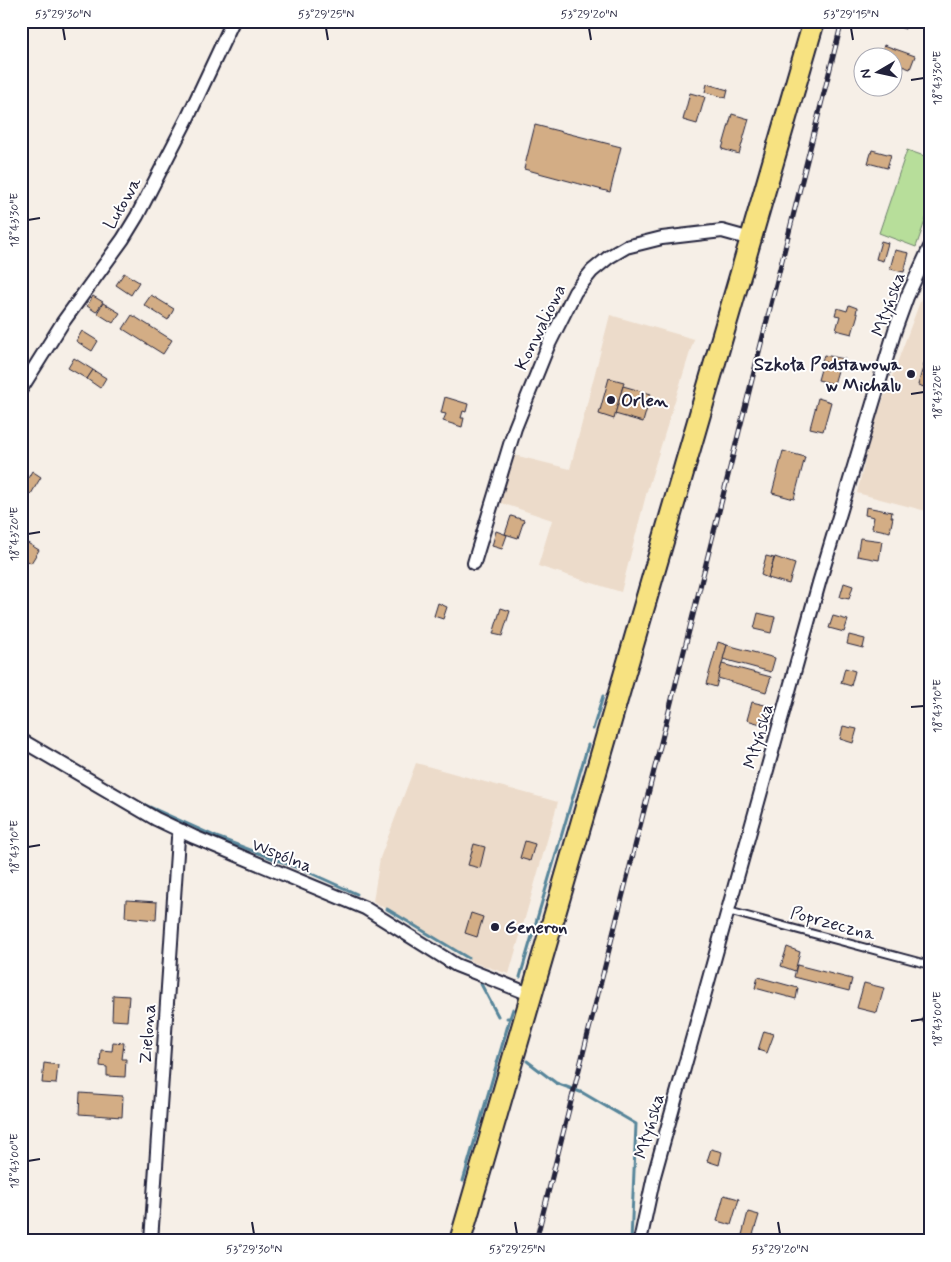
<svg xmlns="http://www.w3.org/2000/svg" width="951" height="1262" viewBox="0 0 951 1262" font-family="Mynerve,sans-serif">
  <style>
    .built { fill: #ecdbca }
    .green { fill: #b7de9a; stroke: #6c806a }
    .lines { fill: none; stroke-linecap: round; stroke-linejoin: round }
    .stream { stroke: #57859a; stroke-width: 3 }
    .building { fill: #d3ad85; stroke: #22223b }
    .lane-casing { stroke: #22223b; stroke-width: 10 }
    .street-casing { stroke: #22223b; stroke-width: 16 }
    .primary-casing { stroke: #22223b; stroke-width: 24 }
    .lane { stroke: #fff; stroke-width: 6 }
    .street { stroke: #fff; stroke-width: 12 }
    .primary { stroke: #f7e281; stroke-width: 20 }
    .rail-casing { stroke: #22223b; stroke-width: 5 }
    .rail { stroke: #fff; stroke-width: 3; stroke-dasharray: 9; stroke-linecap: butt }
    .ticks { fill: none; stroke: #22223b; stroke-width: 2 }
    .poi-dot { fill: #22223b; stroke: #fff; stroke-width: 2 }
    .labels { text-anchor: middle; stroke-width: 4; stroke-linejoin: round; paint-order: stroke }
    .street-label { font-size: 18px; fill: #22223b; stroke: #fff }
    .poi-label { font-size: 18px; font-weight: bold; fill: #22223b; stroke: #fff; text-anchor: start }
    .neatline { fill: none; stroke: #22223b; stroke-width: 2 }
    .ticks-label { font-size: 12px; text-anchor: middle; fill: #22223b }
  </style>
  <rect width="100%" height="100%" fill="#f6efe7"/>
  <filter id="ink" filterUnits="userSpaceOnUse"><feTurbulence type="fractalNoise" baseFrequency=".02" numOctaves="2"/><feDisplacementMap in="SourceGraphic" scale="10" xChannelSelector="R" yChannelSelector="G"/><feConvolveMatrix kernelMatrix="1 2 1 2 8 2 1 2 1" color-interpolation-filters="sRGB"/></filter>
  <g filter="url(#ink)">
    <g class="built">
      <polygon points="930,275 930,512 857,493 873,427"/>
      <polygon points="610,315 694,339 647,491 621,592 538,566 552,520 498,502 514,455 570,469"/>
      <polygon points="416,763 558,802 509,974 472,962 373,901 380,858"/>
    </g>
    <polygon class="green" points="907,150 930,158 930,207 916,247 879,233"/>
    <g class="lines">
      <g class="stream">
        <polyline points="593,729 603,696"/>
        <polyline points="141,803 219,838 306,871 357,894"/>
        <polyline points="387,909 468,958"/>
        <polyline points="520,977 588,745"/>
        <polyline points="481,984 498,1016"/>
        <polyline points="510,1018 513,1009"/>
        <polyline points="527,1061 556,1083 583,1093 636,1124 631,1241"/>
        <polyline points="463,1181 510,1018 507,1018"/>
      </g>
    </g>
    <g class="building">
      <polygon points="891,21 907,21 905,29 890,24"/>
      <polygon points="884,45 915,56 910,69 894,63 894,58 880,58"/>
      <polygon points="707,84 728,90 726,98 705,92"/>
      <polygon points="690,93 705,97 697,124 683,120"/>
      <polygon points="732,114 749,119 739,154 722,149"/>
      <polygon points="535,125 621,147 610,192 524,169"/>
      <polygon points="872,150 891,155 887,168 868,163"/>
      <polygon points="881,241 888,243 883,261 876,259"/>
      <polygon points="895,250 909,253 904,272 890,269"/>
      <polygon points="124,273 139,282 131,295 116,285"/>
      <polygon points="151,295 174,309 168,320 144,305"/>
      <polygon points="93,296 103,302 96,312 87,306"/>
      <polygon points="103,303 120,313 113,323 97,313"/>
      <polygon points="849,305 857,308 856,314 858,314 852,334 836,330 840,316 835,315 837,308 847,311"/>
      <polygon points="132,315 172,340 163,354 123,329"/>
      <polygon points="82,331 98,341 92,351 76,341"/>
      <polygon points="929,346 930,346 930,389 918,385"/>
      <polygon points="824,355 845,359 842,368 822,361"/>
      <polygon points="74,358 93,370 87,379 68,368"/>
      <polygon points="823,362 839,367 834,384 818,380"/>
      <polygon points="93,370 106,378 100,388 87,379"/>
      <polygon points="609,378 624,382 614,419 599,414"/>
      <polygon points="623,386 651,394 643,422 615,414"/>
      <polygon points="445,397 468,404 466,412 463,411 461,418 464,418 462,427 443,421 446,414 441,413"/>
      <polygon points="818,398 831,402 823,431 810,428"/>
      <polygon points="783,451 805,457 794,499 772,493"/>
      <polygon points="32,471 41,477 31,494 22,489"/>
      <polygon points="866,507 892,512 891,517 893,517 890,532 872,528 874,517 865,515"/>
      <polygon points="511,516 524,520 518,538 505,534"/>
      <polygon points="496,531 507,535 502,549 492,546"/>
      <polygon points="860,538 882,541 879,560 857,556"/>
      <polygon points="21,539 39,550 31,563 21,557"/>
      <polygon points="766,556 774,558 768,578 761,575"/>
      <polygon points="775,557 795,564 789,584 768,578"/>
      <polygon points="844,583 853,586 849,599 840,597"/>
      <polygon points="438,603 447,607 443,619 434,616"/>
      <polygon points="501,608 510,611 502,636 493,634"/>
      <polygon points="758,613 775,617 771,633 754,629"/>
      <polygon points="833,616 848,620 844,632 829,628"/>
      <polygon points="849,635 865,639 863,648 847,644"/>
      <polygon points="718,642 727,645 716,687 706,684"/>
      <polygon points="727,645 775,658 771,672 723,659"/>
      <polygon points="722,664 771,677 766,692 718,678"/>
      <polygon points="845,668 855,671 851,686 841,683"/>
      <polygon points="752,702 769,706 764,725 747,720"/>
      <polygon points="843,726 857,729 853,743 840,739"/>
      <polygon points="525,841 535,844 530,861 520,858"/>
      <polygon points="474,844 485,847 480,868 468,865"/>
      <polygon points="126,900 157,902 156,920 125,917"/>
      <polygon points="471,913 483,917 477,937 465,933"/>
      <polygon points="787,947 800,952 795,971 781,966"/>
      <polygon points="797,965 852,979 849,991 794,977"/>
      <polygon points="758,977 798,988 796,999 755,988"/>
      <polygon points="864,983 884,988 877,1013 857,1008"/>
      <polygon points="930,991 930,1024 922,1022"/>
      <polygon points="113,995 129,996 127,1021 112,1020"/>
      <polygon points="764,1031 774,1034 767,1053 758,1050"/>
      <polygon points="113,1042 124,1043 122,1059 126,1059 125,1077 107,1076 107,1067 100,1066 101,1050 112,1051"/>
      <polygon points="44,1063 58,1065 56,1084 42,1083"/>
      <polygon points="80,1093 123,1096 122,1117 79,1114"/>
      <polygon points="711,1149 722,1152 719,1165 707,1161"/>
      <polygon points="724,1195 739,1199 731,1225 717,1221"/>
      <polygon points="748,1212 759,1215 752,1238 742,1235"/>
    </g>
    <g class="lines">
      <defs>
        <polyline id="lane" points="728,911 930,965"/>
        <g id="street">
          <polyline points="21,389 63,322 123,239 137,216 188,117 233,21"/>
          <polyline points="474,563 515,428 548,346 575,292 592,271 609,257 626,247 662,238 722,231 751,239"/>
          <polyline points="21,740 156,819 194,837 365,908 456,965 532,995"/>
          <polyline points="151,1241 178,838 182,831"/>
          <polyline points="640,1241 654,1176 819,583 895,330 907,297 930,247"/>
        </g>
        <polyline id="primary" points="460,1241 814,21"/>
      </defs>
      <use href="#lane" class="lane-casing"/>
      <use href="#street" class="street-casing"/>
      <use href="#primary" class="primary-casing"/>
      <use href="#lane" class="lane"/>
      <use href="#street" class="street"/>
      <use href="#primary" class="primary"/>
      <defs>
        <polyline id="rail" points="536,1241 842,21"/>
      </defs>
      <use href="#rail" class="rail-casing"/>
      <use href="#rail" class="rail"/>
    </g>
  </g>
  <path class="ticks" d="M 63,28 L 65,40M 326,28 L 328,40M 589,28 L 591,40M 851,28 L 853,40M 911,80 L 924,78M 28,220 L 40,218M 911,394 L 924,392M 28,534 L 40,532M 911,707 L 924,706M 28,847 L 40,845M 911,1021 L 924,1019M 28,1161 L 40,1159M 252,1222 L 254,1234M 515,1222 L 517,1234M 778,1222 L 780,1234"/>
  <g class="poi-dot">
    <circle cx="911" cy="374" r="5"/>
    <circle cx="611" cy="400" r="5"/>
    <circle cx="495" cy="927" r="5"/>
  </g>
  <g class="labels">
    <g class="street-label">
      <text transform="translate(122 203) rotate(-60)" y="6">Lutowa</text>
      <text transform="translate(888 304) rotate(-70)" y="6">Młyńska</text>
      <text transform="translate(540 327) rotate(-64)" y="6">Konwaliowa</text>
      <text transform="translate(758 736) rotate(-74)" y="6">Młyńska</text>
      <text transform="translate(282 855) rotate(22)" y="6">Wspólna</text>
      <text transform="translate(833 923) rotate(15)" y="6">Poprzeczna</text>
      <text transform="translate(147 1034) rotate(-86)" y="6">Zielona</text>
      <text transform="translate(649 1126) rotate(-74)" y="6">Młyńska</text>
    </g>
    <g class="poi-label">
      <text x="901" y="370" text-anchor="end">Szkoła Podstawowa<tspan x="901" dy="21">w Michalu</tspan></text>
      <text x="621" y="406">Orlen</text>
      <text x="505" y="933">Generon</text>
    </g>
  </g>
  <rect width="951" height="1262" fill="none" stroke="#fff" stroke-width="55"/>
  <g transform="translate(878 72) rotate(261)"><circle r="24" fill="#ffffff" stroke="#a7a7b1"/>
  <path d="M0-4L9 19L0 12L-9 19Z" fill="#22223b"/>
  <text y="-8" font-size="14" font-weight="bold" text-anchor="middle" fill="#22223b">N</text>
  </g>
  <rect x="28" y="28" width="896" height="1206" class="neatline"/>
  <g class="ticks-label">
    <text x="63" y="18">53°29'30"N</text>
    <text x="326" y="18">53°29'25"N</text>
    <text x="589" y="18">53°29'20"N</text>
    <text x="851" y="18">53°29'15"N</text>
    <text transform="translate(937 78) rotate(-90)" y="4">18°43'30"E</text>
    <text transform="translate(14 220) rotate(-90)" y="4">18°43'30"E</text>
    <text transform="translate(937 392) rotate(-90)" y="4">18°43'20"E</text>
    <text transform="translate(14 534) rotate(-90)" y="4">18°43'20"E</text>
    <text transform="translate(937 706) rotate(-90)" y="4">18°43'10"E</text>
    <text transform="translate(14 847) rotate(-90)" y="4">18°43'10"E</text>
    <text transform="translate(937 1019) rotate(-90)" y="4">18°43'00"E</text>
    <text transform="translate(14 1161) rotate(-90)" y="4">18°43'00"E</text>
    <text x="254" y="1253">53°29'30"N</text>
    <text x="517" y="1253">53°29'25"N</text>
    <text x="780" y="1253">53°29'20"N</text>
  </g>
</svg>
